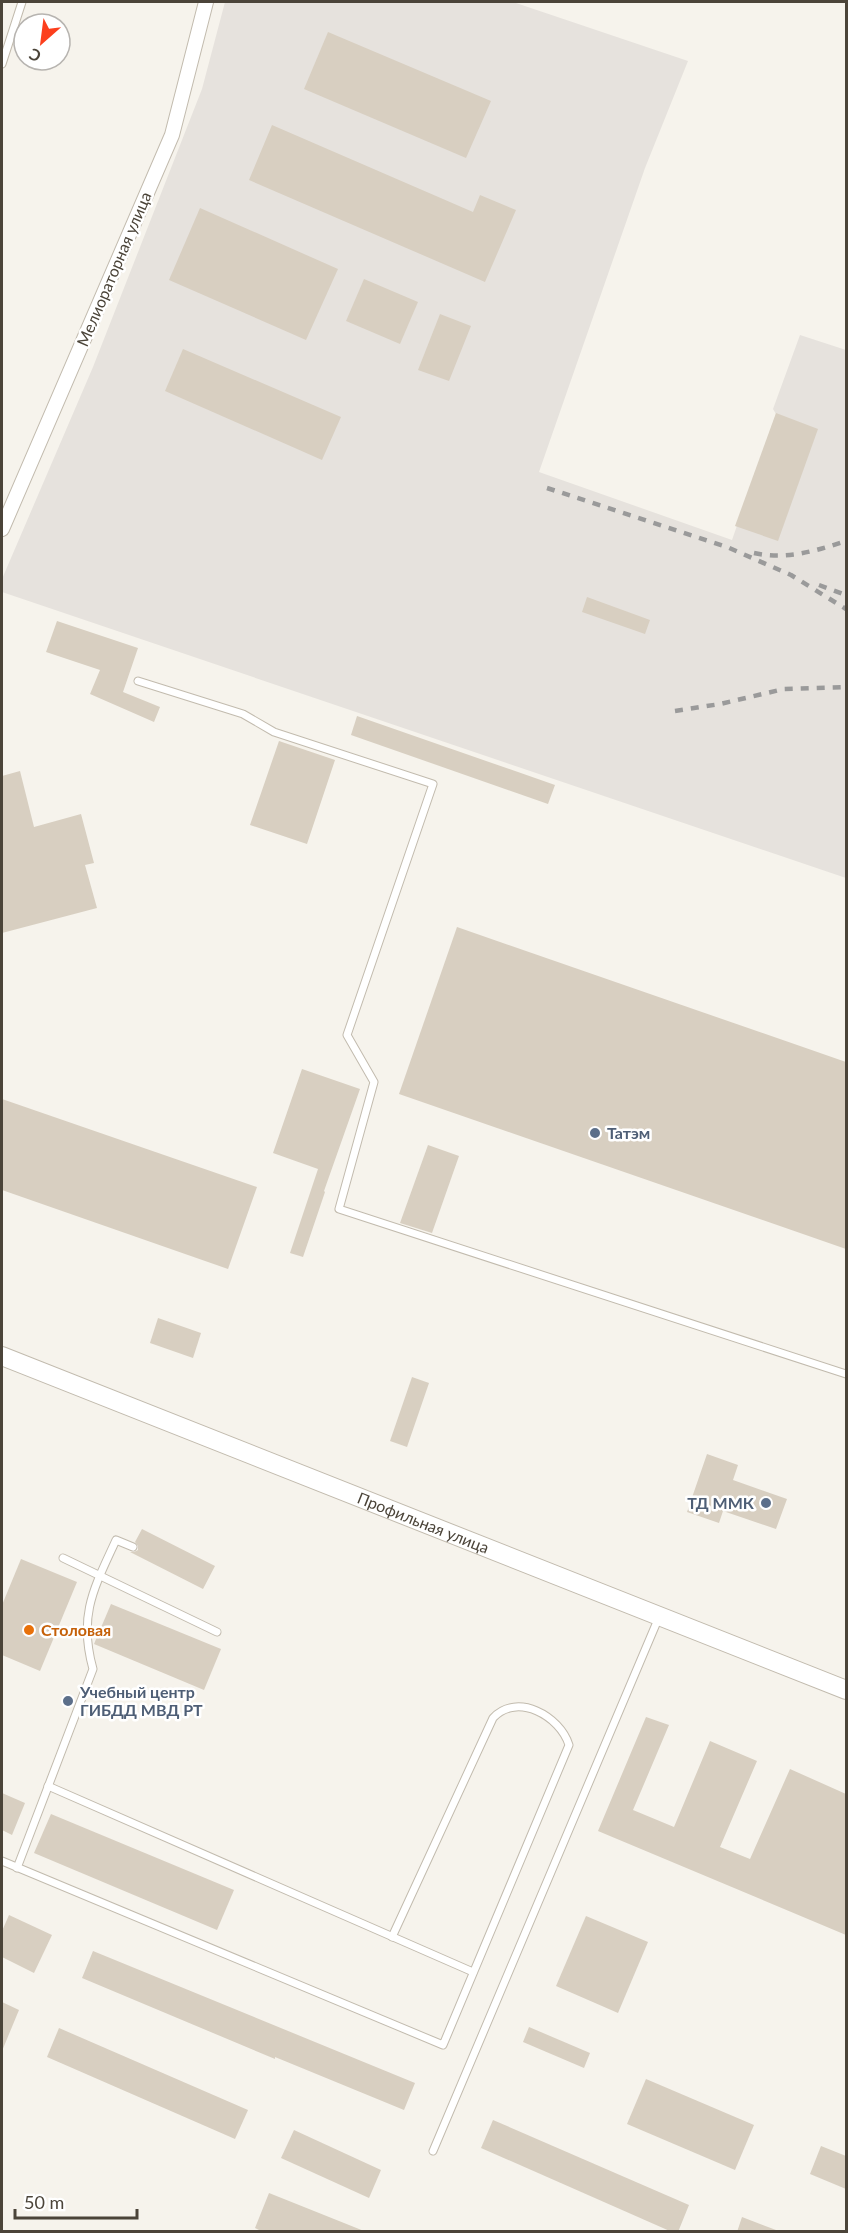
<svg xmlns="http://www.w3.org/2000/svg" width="848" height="2233" viewBox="0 0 848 2233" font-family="Lato,sans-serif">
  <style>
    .industrial { fill: #e6e2dd }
    .building { fill: #d8cfc1 }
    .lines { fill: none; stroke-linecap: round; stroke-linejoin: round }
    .service-casing { stroke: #c2bbae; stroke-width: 9 }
    .minor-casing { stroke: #c2bbae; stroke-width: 16 }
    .tertiary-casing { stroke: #c2bbae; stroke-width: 20 }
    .service { stroke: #fff; stroke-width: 7 }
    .minor { stroke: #fff; stroke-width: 14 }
    .tertiary { stroke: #fff; stroke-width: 18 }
    .rail { stroke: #9a9a9a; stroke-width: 4.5; stroke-dasharray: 8 8; stroke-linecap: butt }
    .service-dot { fill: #5c6f8a; stroke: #fff; stroke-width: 2 }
    .food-dot { fill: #e8710a; stroke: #fff; stroke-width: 2 }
    .labels { text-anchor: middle; stroke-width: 5; stroke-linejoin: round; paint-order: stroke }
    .street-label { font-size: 16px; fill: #4b4439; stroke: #fff }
    .service-label { font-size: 16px; font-weight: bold; fill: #4e5e75; stroke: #fff; text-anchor: start }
    .food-label { font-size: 16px; font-weight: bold; fill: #c56008; stroke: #fff; text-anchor: start }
  </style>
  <rect width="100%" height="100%" fill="#f6f3ec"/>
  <polygon class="industrial" points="225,2 513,2 688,61 645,168 539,472 732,540 776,414 773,409 800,335 846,350 846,878 2,592 2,579 93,367 202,89"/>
  <g class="building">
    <polygon points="328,32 491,101 466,158 304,89"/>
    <polygon points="272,125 473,212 480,195 516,210 485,282 249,180"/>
    <polygon points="200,208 338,269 306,340 169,280"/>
    <polygon points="364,279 418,302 400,344 346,321"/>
    <polygon points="440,314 471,326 449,381 418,370"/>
    <polygon points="183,349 341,417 322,460 165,391"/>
    <polygon points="776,413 818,429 778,541 735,526"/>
    <polygon points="587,597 650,620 645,634 582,612"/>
    <polygon points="57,621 138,648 123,692 160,707 154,722 90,694 100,670 46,652"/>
    <polygon points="357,716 555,785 548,804 351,735"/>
    <polygon points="279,741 335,760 307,844 250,825"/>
    <polygon points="20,771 34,827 81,814 94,863 85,865 97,908 2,933 2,776"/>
    <polygon points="457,927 846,1062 846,1249 399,1094"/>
    <polygon points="302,1069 360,1089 324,1191 325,1192 303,1257 290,1253 318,1169 273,1153"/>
    <polygon points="2,1099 257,1187 228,1269 2,1190"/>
    <polygon points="428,1145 459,1156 432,1233 400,1223"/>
    <polygon points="158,1318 201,1333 193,1358 150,1343"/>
    <polygon points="412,1377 429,1383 407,1447 390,1441"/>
    <polygon points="707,1454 738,1465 733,1480 787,1499 776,1529 723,1511 719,1523 687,1512"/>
    <polygon points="142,1529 215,1566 203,1589 130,1552 134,1552 138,1550 138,1546 135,1542"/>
    <polygon points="21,1559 77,1582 40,1671 2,1655 2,1605"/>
    <polygon points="111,1604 221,1649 204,1690 94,1644"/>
    <polygon points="646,1717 669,1725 633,1810 674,1827 710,1741 757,1761 720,1847 750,1859 790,1769 846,1794 846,1935 598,1831"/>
    <polygon points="2,1793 25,1803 12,1835 2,1830"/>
    <polygon points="51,1814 234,1890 217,1930 34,1853"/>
    <polygon points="9,1915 52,1935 34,1973 2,1957 2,1931"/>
    <polygon points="586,1916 648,1942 618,2013 556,1986"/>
    <polygon points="93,1951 415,2083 404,2110 275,2057 275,2059 82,1978"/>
    <polygon points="2,2002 19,2010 2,2051"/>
    <polygon points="529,2027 590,2053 584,2068 523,2042"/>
    <polygon points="59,2028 248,2110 235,2139 47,2057"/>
    <polygon points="646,2079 754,2125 735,2170 627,2124"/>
    <polygon points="493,2120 689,2205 678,2232 672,2232 481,2148"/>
    <polygon points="294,2130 381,2170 369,2198 281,2158"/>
    <polygon points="821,2146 846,2156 846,2189 810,2174"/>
    <polygon points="269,2193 364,2231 364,2232 263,2232 255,2228"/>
    <polygon points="742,2217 776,2230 776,2232 737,2232"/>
  </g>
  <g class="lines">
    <defs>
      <g id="service">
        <polyline points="2,64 22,2"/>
        <polyline points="138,681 243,714 274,732 433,784 347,1035 374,1082 339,1209 846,1374"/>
        <polyline points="63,1558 217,1632"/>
        <polyline points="48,1786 473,1972"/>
        <path d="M 2,1861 L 443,2045 L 569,1745 C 560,1716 517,1692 493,1718 L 392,1937"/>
        <path d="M 17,1868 L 93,1669 C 78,1615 94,1588 116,1540 L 133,1547"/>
        <polyline points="433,2151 659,1617"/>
      </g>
      <polyline id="minor" points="2,529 172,135 206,2"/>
      <g id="tertiary">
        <path id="s1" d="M 2,1356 L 846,1690"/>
      </g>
    </defs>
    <use href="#service" class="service-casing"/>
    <use href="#minor" class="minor-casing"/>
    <use href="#tertiary" class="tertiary-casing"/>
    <use href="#service" class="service"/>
    <use href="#minor" class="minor"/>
    <use href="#tertiary" class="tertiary"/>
    <g class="rail">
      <polyline points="547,488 727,547 791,575 846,609"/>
      <path d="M 754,553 C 787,560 815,551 846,541"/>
      <polyline points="819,585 846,595"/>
      <polyline points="675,711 720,704 784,689 846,687"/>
    </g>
  </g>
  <g class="service-dot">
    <circle cx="595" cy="1133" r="6"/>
    <circle cx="766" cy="1503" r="6"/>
    <circle cx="68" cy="1701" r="6"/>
  </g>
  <circle class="food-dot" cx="29" cy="1630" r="6"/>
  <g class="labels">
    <g class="street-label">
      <text transform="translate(114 269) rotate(-67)" y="6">Мелиораторная улица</text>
      <text dy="6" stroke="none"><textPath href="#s1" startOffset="453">Профильная улица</textPath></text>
    </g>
    <g class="service-label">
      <text x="607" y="1139">Татэм</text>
      <text x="754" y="1509" text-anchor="end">ТД ММК</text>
      <text x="80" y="1698">Учебный центр<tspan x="80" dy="18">ГИБДД МВД РТ</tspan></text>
    </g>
    <g class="food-label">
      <text x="41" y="1636">Столовая</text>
    </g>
  </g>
  <rect width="848" height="2233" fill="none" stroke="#4b4439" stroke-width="6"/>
  <g transform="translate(42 42) rotate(208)"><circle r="28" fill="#ffffff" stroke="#b7b4b0" stroke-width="1.5"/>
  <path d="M0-4.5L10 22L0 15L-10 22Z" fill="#fc3f1d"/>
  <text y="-9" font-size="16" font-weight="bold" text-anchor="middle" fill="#4b4439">С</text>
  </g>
  <path d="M15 2209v9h122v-9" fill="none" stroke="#4b4439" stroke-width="3"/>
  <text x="24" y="2209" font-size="18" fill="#4b4439" stroke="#ffffff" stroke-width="4.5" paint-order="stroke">50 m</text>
</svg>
